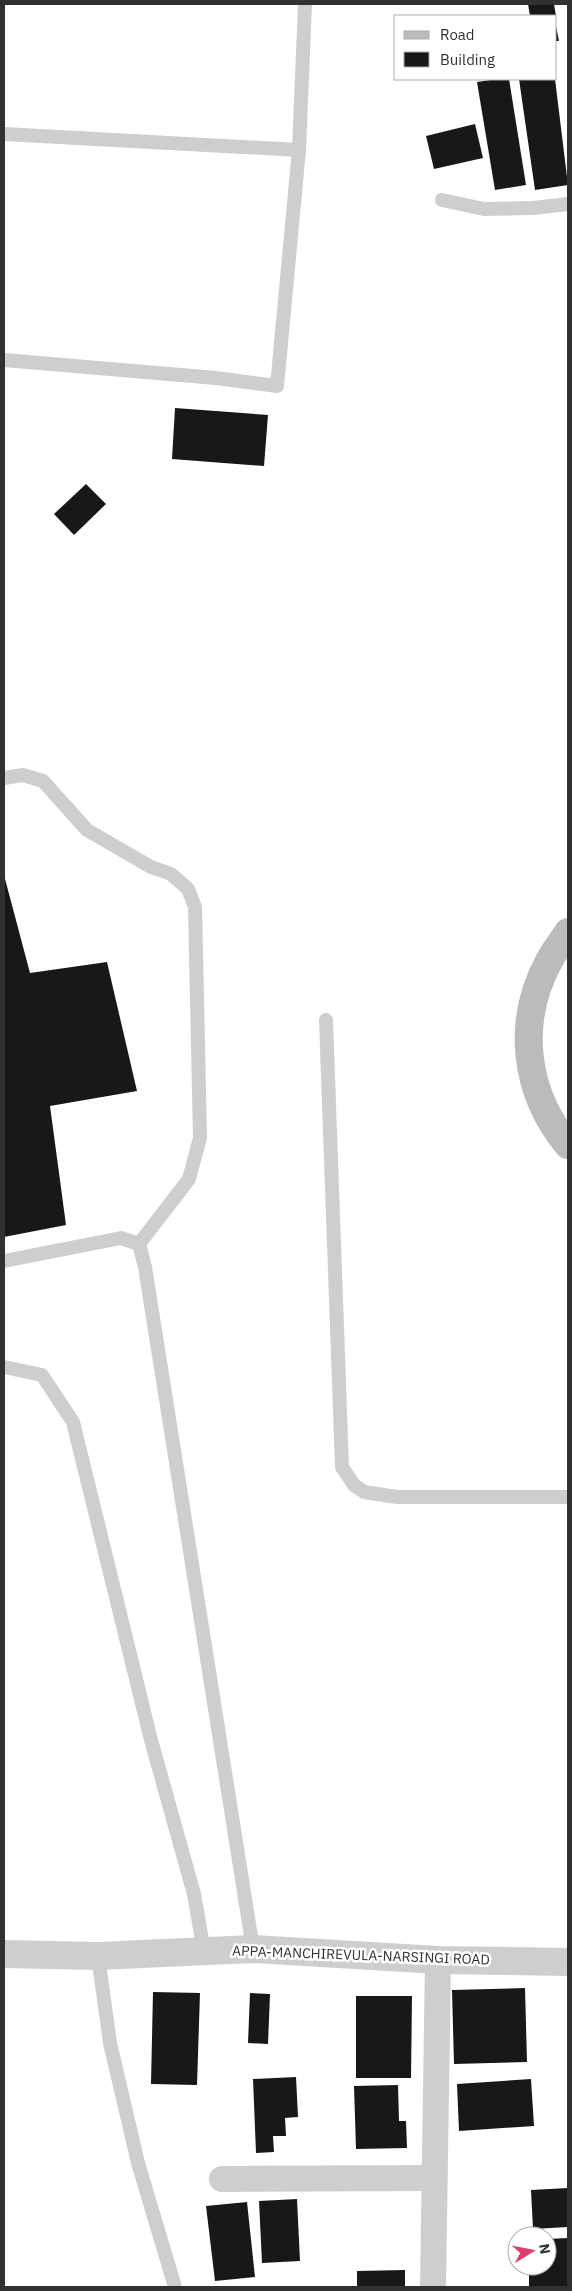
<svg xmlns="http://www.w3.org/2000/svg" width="572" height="2291" viewBox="0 0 572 2291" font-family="'IBM Plex Sans',sans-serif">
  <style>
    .building { fill: #181818 }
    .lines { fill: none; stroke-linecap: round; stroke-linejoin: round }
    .service { stroke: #cecece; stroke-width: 14 }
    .minor { stroke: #cecece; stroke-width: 26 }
    .tertiary { stroke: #cecece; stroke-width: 28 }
    .secondary { stroke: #bbb; stroke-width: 28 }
    .labels { text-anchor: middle; stroke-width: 5; stroke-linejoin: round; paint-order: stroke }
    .street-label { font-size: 14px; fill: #313131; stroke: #fff }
  </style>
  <rect width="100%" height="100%" fill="#fff"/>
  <g class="building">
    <polygon points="528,4 554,4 556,16 530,16"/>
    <polygon points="556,26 559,41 556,41"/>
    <polygon points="497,79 509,79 526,185 495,190 477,82"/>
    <polygon points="519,79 555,79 568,185 535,190"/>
    <polygon points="475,124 483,158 434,169 426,136"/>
    <polygon points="175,408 268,415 264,466 172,459"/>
    <polygon points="86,484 106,504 74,535 54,514"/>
    <polygon points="4,875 30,973 107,962 137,1091 50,1106 66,1225 4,1237"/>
    <polygon points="525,1988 527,2062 454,2064 452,1990"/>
    <polygon points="153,1992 200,1993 197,2085 151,2084"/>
    <polygon points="250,1993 270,1994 268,2044 248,2043"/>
    <polygon points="356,1996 412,1996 411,2078 356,2078"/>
    <polygon points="296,2077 298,2117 285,2118 286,2136 273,2136 274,2152 256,2153 253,2079"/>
    <polygon points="531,2079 534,2126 459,2131 457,2084"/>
    <polygon points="398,2085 399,2121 406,2121 407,2148 356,2149 354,2086"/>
    <polygon points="568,2188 568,2227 533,2229 531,2190"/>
    <polygon points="297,2199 300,2261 262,2263 259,2201"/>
    <polygon points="247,2202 255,2277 215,2281 206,2206"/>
    <polygon points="568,2238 568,2287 529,2287 529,2266 547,2266 547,2239"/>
    <polygon points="405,2270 405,2287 357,2287 357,2271"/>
  </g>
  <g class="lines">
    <g class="service">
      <polyline points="4,134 299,150"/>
      <polyline points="442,200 484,209 533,208 568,204"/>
      <polyline points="4,360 216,378 277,386 299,150 305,4"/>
      <polyline points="4,778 23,775 43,781 87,830 151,867 171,874 188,889 195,907 200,1138 189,1179 139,1244"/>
      <polyline points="326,1020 342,1467 354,1485 364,1492 397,1497 568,1497"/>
      <polyline points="139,1244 145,1267 253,1949"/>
      <polyline points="4,1261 121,1238 139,1244"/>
      <polyline points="4,1367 42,1375 73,1422 151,1740 194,1894 204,1951"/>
      <polyline points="98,1956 110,2043 138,2163 175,2287"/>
    </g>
    <g class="minor">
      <polyline points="222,2179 434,2178"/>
      <polyline points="433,2287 438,1960"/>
    </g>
    <polyline class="tertiary" points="4,1954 98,1956 253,1949 438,1960 568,1962"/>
    <path class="secondary" d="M 568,932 C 562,942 554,951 549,961 C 516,1022 524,1092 568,1145"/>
  </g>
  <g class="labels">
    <g class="street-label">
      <text transform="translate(361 1955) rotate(2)" y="5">APPA-MANCHIREVULA-NARSINGI ROAD</text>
    </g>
  </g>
  <rect width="572" height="2291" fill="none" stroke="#313131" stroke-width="10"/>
  <rect x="394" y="15" width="162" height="65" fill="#ffffff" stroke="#adadad"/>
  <rect x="404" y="31" width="25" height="8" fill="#bbbbbb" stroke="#adadad"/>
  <text x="440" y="40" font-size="15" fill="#313131">Road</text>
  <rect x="404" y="52" width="25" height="15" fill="#181818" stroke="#adadad"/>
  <text x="440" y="65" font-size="15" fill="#313131">Building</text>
  <g transform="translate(532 2251) rotate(80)"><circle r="24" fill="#ffffff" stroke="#adadad"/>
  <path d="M0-4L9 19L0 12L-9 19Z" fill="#da4170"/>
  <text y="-8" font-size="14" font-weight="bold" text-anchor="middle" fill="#313131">N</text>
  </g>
</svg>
